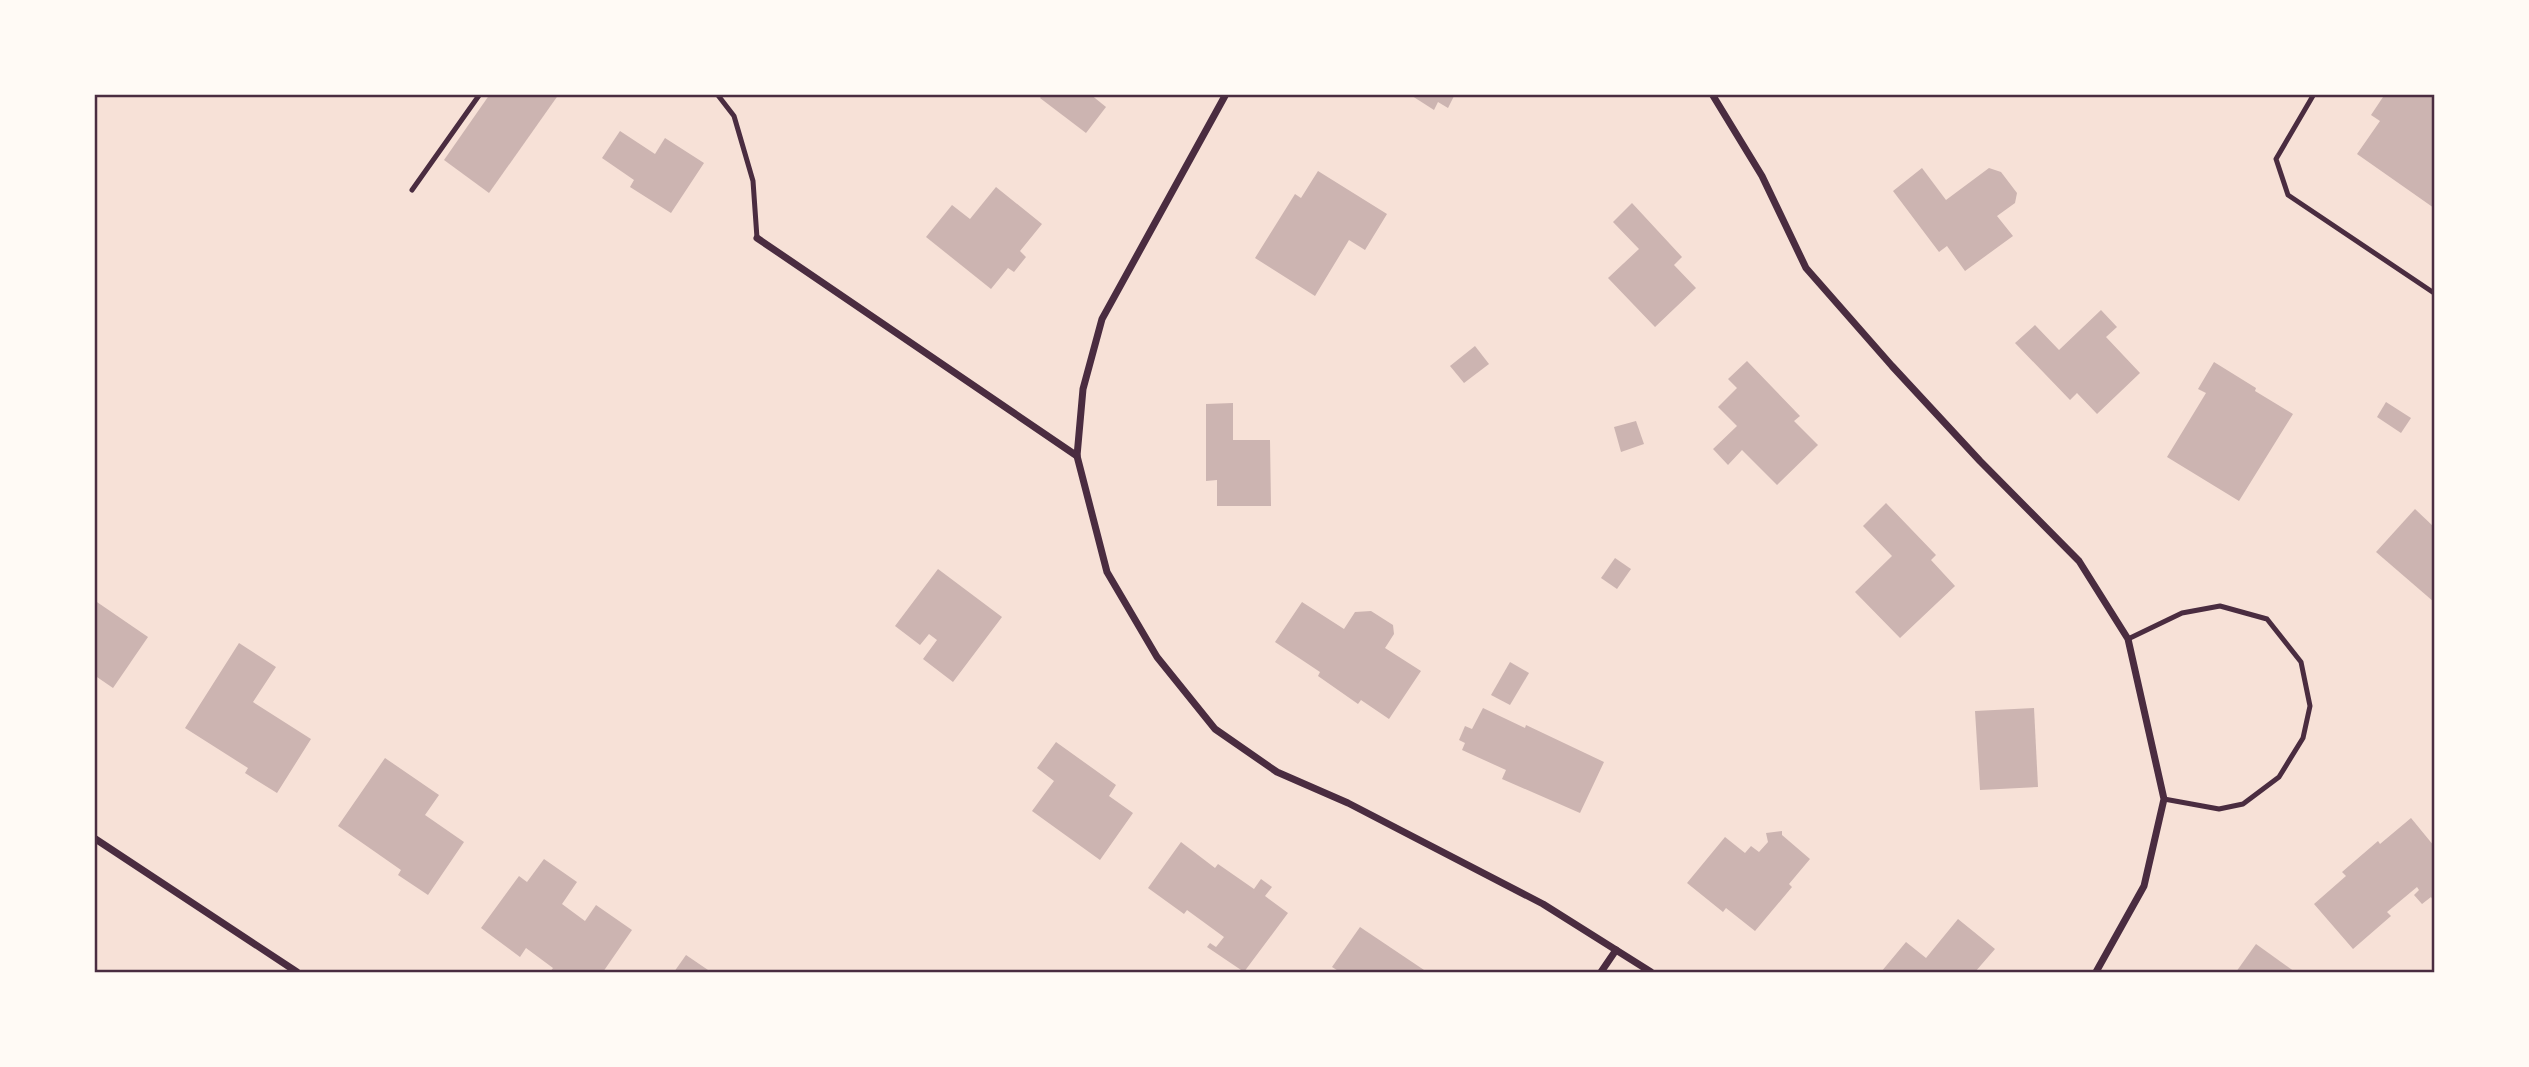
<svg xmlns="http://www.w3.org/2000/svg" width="2529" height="1067" viewBox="0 0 2529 1067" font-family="Rubik,sans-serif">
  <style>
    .building { fill: #ccb4b1 }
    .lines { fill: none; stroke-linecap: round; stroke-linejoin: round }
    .service { stroke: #4a2c40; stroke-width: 5 }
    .minor { stroke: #4a2c40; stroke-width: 7 }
    .neatline { fill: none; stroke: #4a2c40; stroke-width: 2.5 }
  </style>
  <rect width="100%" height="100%" fill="#f7e1d7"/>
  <g class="building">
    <polygon points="490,94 559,94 489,193 444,160"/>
    <polygon points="1043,94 1090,94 1106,107 1086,133 1040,98"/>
    <polygon points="1409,94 1451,94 1454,96 1448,108 1438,102 1434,110"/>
    <polygon points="2385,94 2434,94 2434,208 2357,154 2380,121 2371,115"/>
    <polygon points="620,131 655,154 665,138 704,163 671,213 630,187 634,180 602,158"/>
    <polygon points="1922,168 1946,200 1989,168 2001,172 2017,193 2015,203 1997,216 2013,236 1965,271 1947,246 1939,252 1893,191"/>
    <polygon points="1318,171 1387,214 1365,250 1349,240 1315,296 1255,258 1295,194 1301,198"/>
    <polygon points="996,187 1042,224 1020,251 1026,257 1014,272 1008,268 991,289 926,237 952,205 970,219"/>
    <polygon points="1632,203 1682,257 1674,265 1696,288 1655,327 1608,278 1639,249 1613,222"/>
    <polygon points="2101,310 2117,327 2106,337 2140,373 2097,414 2077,393 2070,400 2015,343 2035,325 2059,350"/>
    <polygon points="1475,346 1489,364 1464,383 1450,366"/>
    <polygon points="1747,361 1800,416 1794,421 1818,445 1777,485 1742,450 1728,465 1713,449 1737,426 1718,407 1737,388 1728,379"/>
    <polygon points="2214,362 2256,388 2255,391 2293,414 2239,501 2167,457 2206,393 2198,389"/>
    <polygon points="2386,402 2411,418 2401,433 2377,417"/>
    <polygon points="1233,403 1233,440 1270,440 1271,506 1217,506 1217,480 1206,481 1206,404"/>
    <polygon points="1636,421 1644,444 1621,452 1614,427"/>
    <polygon points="1886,503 1936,555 1931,560 1955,586 1900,638 1855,592 1892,556 1863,526"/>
    <polygon points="2415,509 2434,527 2434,602 2376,552"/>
    <polygon points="1615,558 1631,569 1617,589 1601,578"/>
    <polygon points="938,569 1002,617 953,682 923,659 937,640 929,634 920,645 895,626"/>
    <polygon points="94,600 148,637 113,688 94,675"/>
    <polygon points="1302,602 1344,629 1355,612 1371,611 1393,625 1394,634 1385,648 1421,671 1389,719 1361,700 1358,704 1318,676 1320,672 1275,642"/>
    <polygon points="239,643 276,667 253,702 311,739 277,793 245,773 248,768 185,728"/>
    <polygon points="1510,662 1529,673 1510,705 1491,695"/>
    <polygon points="1483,708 1525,728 1526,725 1604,762 1580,813 1502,779 1506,770 1462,750 1465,743 1459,740 1465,726 1472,729"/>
    <polygon points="2034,708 2038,787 1980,790 1975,711"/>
    <polygon points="1056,742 1116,785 1109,796 1133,813 1100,860 1032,811 1054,781 1037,768"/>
    <polygon points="385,758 439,795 425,815 464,842 428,895 398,875 401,870 338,826"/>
    <polygon points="2411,818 2434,846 2434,902 2431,897 2422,904 2414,895 2419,890 2417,887 2387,912 2391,916 2353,949 2314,904 2346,876 2342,872 2378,841 2380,844"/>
    <polygon points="1782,831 1782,835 1810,859 1789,884 1792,887 1755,931 1726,908 1723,912 1687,883 1725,837 1745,853 1751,846 1759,852 1768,842 1766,833"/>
    <polygon points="1181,842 1215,868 1218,864 1254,889 1261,879 1272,887 1265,896 1288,913 1244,972 1207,947 1210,943 1216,947 1224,937 1187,910 1184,914 1148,888"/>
    <polygon points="544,859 577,882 562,904 585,921 596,905 632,930 603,972 550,972 553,968 526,948 520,957 481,928 519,876 527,882"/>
    <polygon points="1958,919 1995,949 1975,972 1881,972 1906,942 1926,958"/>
    <polygon points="1360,927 1427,972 1340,972 1332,967"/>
    <polygon points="2256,944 2295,972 2236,972"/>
    <polygon points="686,955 711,972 674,972"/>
  </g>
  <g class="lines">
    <g class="service">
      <polyline points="717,94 734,116 753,181 757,238"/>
      <polyline points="2314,94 2276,159 2288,195 2434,293"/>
      <polyline points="412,190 480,94"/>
      <polyline points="2128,639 2182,613 2220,606 2267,619 2301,662 2310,706 2303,738 2279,777 2243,804 2219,809 2164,799"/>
    </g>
    <g class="minor">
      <polyline points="1226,94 1102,319 1083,389 1077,456 1107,572 1157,657 1215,729 1277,772 1348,803 1543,904 1651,972"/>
      <polyline points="1712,94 1762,176 1806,268 1892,366 1980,461 2079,561 2128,639 2164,799 2144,886 2096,972"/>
      <polyline points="757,238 1077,456"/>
      <polyline points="94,838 297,972"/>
      <polyline points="1601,972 1616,950"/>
    </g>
  </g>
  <rect width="2529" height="1067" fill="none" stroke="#fffaf5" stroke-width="192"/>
  <rect x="96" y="96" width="2337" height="875" class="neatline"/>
</svg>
